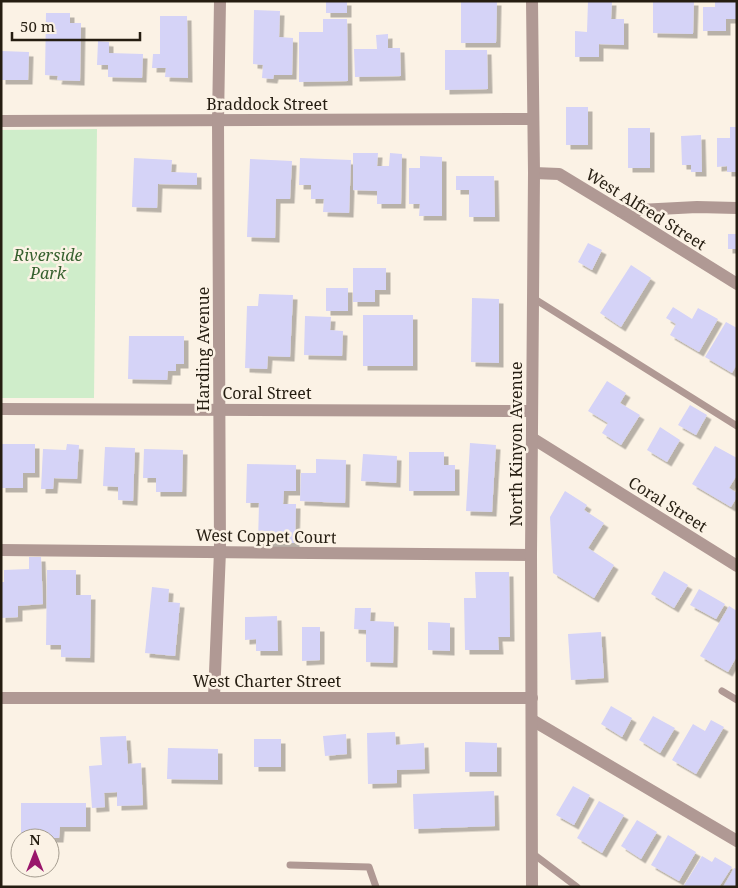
<svg xmlns="http://www.w3.org/2000/svg" width="738" height="888" viewBox="0 0 738 888" font-family="'Noto Serif',serif">
  <style>
    .green { fill: #cfedca }
    .building { fill: #d5d3f7; filter: url(#shadow) }
    .lines { fill: none; stroke-linecap: round; stroke-linejoin: round }
    .lane { stroke: #b09994; stroke-width: 7 }
    .street { stroke: #b09994; stroke-width: 12 }
    .labels { text-anchor: middle; stroke-width: 5; stroke-linejoin: round; paint-order: stroke }
    .street-label { font-size: 16px; fill: #251d11; stroke: #fbf2e5 }
    .park-label { font-size: 16px; font-style: italic; fill: #36602e; stroke: #fbf2e5 }
  </style>
  <defs>
    <filter id="shadow"><feDropShadow dx="4.5" dy="4.5" stdDeviation="0" flood-color="#0004"/></filter>
  </defs>
  <rect width="100%" height="100%" fill="#fbf2e5"/>
  <polygon class="green" points="97,129 94,398 1,398 1,130"/>
  <g class="building">
    <rect x="326" y="1" width="21" height="12"/>
    <polygon points="461,1 497,1 496,43 461,43"/>
    <polygon points="588,1 612,1 611,19 624,19 624,45 599,44 599,57 575,57 575,31 587,32"/>
    <polygon points="653,1 694,1 693,34 653,33"/>
    <polygon points="715,1 737,1 737,19 726,19 726,31 703,31 703,7 715,7"/>
    <polygon points="254,10 280,11 279,37 293,38 292,75 274,75 273,79 262,78 263,65 253,64"/>
    <polygon points="46,13 70,13 70,23 81,23 80,81 57,80 58,76 45,75"/>
    <polygon points="160,16 187,16 188,78 165,77 166,68 152,68 153,54 160,54"/>
    <polygon points="323,19 347,19 348,81 299,82 299,32 323,32"/>
    <polygon points="388,34 388,48 400,48 401,76 355,77 354,49 377,49 376,35"/>
    <polygon points="98,41 109,42 109,53 143,54 142,78 108,77 108,65 97,65"/>
    <polygon points="445,50 487,50 488,89 445,90"/>
    <polygon points="1,51 29,52 28,80 1,80"/>
    <rect x="566" y="107" width="22" height="38"/>
    <polygon points="730,127 737,127 737,172 727,172 727,166 717,167 717,138 730,138"/>
    <rect x="628" y="128" width="22" height="40"/>
    <polygon points="701,135 702,172 691,172 691,165 682,165 681,136"/>
    <polygon points="353,153 378,153 377,166 389,166 390,153 402,154 401,204 377,204 377,191 353,190"/>
    <polygon points="420,156 442,157 442,216 419,216 420,204 409,204 409,168 420,168"/>
    <polygon points="134,158 172,160 171,172 197,173 197,185 158,184 157,208 132,207"/>
    <polygon points="300,158 351,160 349,213 323,212 324,199 311,199 311,185 299,185"/>
    <polygon points="250,159 292,161 290,199 276,199 275,238 247,237"/>
    <polygon points="456,176 494,176 495,217 469,217 469,190 456,190"/>
    <rect x="728" y="234" width="9" height="15"/>
    <polygon points="588,243 602,250 592,270 578,262"/>
    <polygon points="631,265 651,278 621,327 600,313"/>
    <polygon points="353,268 386,268 386,290 375,290 375,302 353,302"/>
    <rect x="326" y="288" width="22" height="23"/>
    <polygon points="259,294 293,295 290,357 268,356 267,369 245,368 247,306 258,306"/>
    <polygon points="472,298 499,299 499,363 471,362"/>
    <polygon points="673,307 692,319 698,308 718,319 699,352 670,335 676,324 666,318"/>
    <rect x="363" y="315" width="50" height="51"/>
    <polygon points="305,316 331,317 330,330 343,331 342,356 304,355"/>
    <polygon points="726,322 737,328 737,364 732,373 705,357"/>
    <polygon points="129,336 184,336 184,364 176,364 176,371 168,371 167,380 128,379"/>
    <polygon points="607,381 626,393 620,403 640,415 621,445 602,433 608,423 588,411"/>
    <polygon points="690,405 707,415 696,435 678,425"/>
    <polygon points="660,427 680,440 667,462 647,450"/>
    <polygon points="470,443 496,445 492,512 466,511"/>
    <polygon points="1,444 35,444 35,473 23,473 23,488 1,488"/>
    <polygon points="67,444 79,445 77,479 54,478 53,489 41,489 43,449 66,450"/>
    <polygon points="715,446 737,458 737,475 729,488 737,493 737,497 731,507 692,484"/>
    <polygon points="105,447 135,448 133,501 118,500 118,487 103,486"/>
    <polygon points="144,449 183,450 182,492 156,492 156,478 143,478"/>
    <polygon points="409,452 444,452 444,465 455,465 455,491 409,491"/>
    <polygon points="363,454 397,456 396,483 361,481"/>
    <polygon points="316,459 346,460 345,503 300,501 301,473 316,473"/>
    <polygon points="247,464 296,465 296,491 284,491 283,504 296,504 295,543 258,543 259,503 246,503"/>
    <polygon points="565,491 587,505 584,510 604,523 588,548 614,565 594,598 553,573 550,517"/>
    <polygon points="29,557 41,557 43,604 18,606 18,617 1,618 1,582 4,582 4,570 29,569"/>
    <polygon points="47,570 76,570 76,595 91,595 90,658 61,657 61,645 46,645"/>
    <polygon points="664,571 688,585 674,608 651,594"/>
    <polygon points="475,572 509,572 510,637 498,637 499,650 465,650 464,598 476,598"/>
    <polygon points="152,587 169,589 168,602 180,603 175,656 145,653"/>
    <polygon points="699,589 725,604 716,619 690,605"/>
    <polygon points="729,606 737,611 737,656 728,672 700,656"/>
    <polygon points="355,608 371,608 370,621 394,622 393,663 366,662 366,630 354,629"/>
    <polygon points="277,616 278,651 256,651 256,639 245,640 245,617"/>
    <polygon points="428,622 450,623 450,651 428,650"/>
    <polygon points="302,627 320,627 320,660 302,661"/>
    <polygon points="601,632 604,678 571,680 568,634"/>
    <polygon points="611,706 632,718 622,737 601,724"/>
    <polygon points="653,716 675,728 660,753 639,740"/>
    <polygon points="711,720 724,727 696,774 672,760 693,724 705,731"/>
    <polygon points="395,732 396,745 424,743 425,769 397,770 397,783 368,784 367,733"/>
    <polygon points="346,734 347,754 325,756 323,736"/>
    <polygon points="126,736 128,764 141,763 143,805 117,806 117,792 104,793 105,807 92,808 89,766 102,765 100,737"/>
    <rect x="254" y="739" width="27" height="28"/>
    <polygon points="465,742 497,743 497,772 465,772"/>
    <polygon points="168,748 218,749 218,780 167,779"/>
    <polygon points="573,786 590,795 574,825 556,815"/>
    <polygon points="494,791 495,826 414,829 413,794"/>
    <polygon points="599,801 624,815 602,853 577,838"/>
    <polygon points="21,803 86,803 86,827 60,827 59,838 21,838"/>
    <polygon points="637,820 657,832 641,859 621,846"/>
    <polygon points="668,835 696,852 679,881 651,865"/>
    <polygon points="702,856 712,862 715,857 732,867 719,887 683,887"/>
    <polygon points="734,868 737,869 737,887 723,887"/>
  </g>
  <g class="lines">
    <g class="lane">
      <polyline points="533,298 737,426"/>
      <polyline points="722,691 737,700"/>
      <polyline points="532,853 577,887"/>
      <polyline points="290,865 369,867 376,887"/>
    </g>
    <g class="street">
      <polyline points="1,121 533,119"/>
      <polyline points="534,173 559,174 620,211 737,284"/>
      <polyline points="620,211 697,207 737,208"/>
      <polyline points="1,409 532,411"/>
      <polyline points="532,438 737,566"/>
      <polyline points="1,550 531,555"/>
      <polyline points="214,697 220,551 218,121 220,1"/>
      <polyline points="1,698 532,698"/>
      <polyline points="532,720 737,841"/>
      <polyline points="532,887 531,555 534,173 532,1"/>
    </g>
  </g>
  <g class="labels">
    <g class="street-label">
      <text x="267" y="110">Braddock Street</text>
      <text transform="translate(646 209) rotate(32)" y="6">West Alfred Street</text>
      <text transform="translate(203 349) rotate(-90)" y="6">Harding Avenue</text>
      <text x="267" y="399">Coral Street</text>
      <text transform="translate(516 444) rotate(-90)" y="6">North Kinyon Avenue</text>
      <text transform="translate(668 504) rotate(32)" y="6">Coral Street</text>
      <text transform="translate(266 536) rotate(1)" y="6">West Coppet Court</text>
      <text x="267" y="687">West Charter Street</text>
    </g>
    <g class="park-label">
      <text x="48" y="261">Riverside<tspan x="48" dy="18">Park</tspan></text>
    </g>
  </g>
  <rect width="738" height="888" fill="none" stroke="#251d11" stroke-width="5"/>
  <g transform="translate(35 853)"><circle r="24" fill="#fbf2e5" stroke="#a59d90"/>
  <path d="M0-4L9 19L0 12L-9 19Z" fill="#99166b"/>
  <text y="-8" font-size="14" font-weight="bold" text-anchor="middle" fill="#251d11">N</text>
  </g>
  <path d="M12 32v8h128v-8" fill="none" stroke="#251d11" stroke-width="2.5"/>
  <text x="20" y="32" font-size="15" fill="#251d11" stroke="#fbf2e5" stroke-width="4" paint-order="stroke">50 m</text>
</svg>
